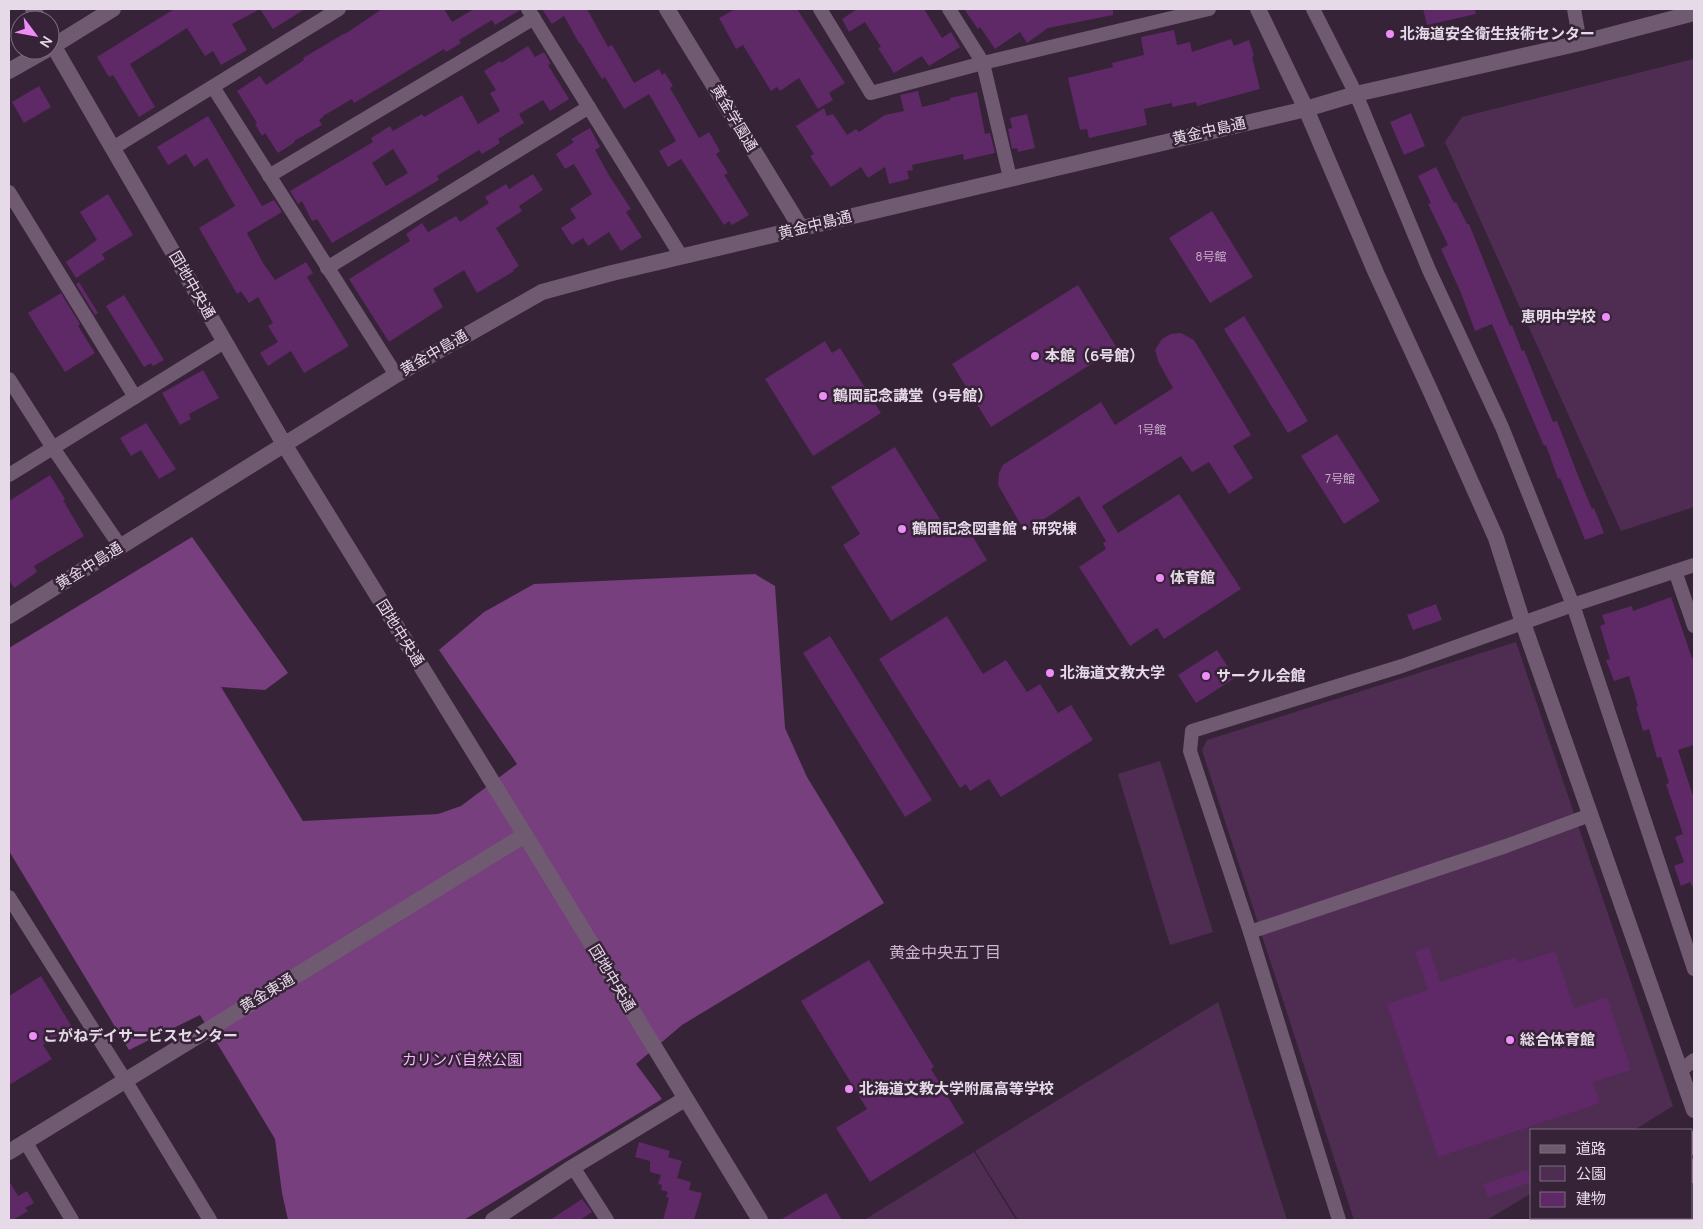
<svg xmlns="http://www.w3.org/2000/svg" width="1703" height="1229" viewBox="0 0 1703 1229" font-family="Manrope,'Noto Sans JP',sans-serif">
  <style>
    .green { fill: #4f2d52 }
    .forest { fill: #773f7d }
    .building { fill: #5f2866; fill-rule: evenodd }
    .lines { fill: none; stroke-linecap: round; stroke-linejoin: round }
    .minor { stroke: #705a72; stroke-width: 14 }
    .tertiary { stroke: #705a72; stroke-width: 16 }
    .trunk { stroke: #9a6a9f; stroke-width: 22 }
    .poi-dot { fill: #ee8cf8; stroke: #362338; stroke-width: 2 }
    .labels { text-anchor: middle; stroke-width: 5; stroke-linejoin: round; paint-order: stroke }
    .number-label { font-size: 12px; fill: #c5aec8 }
    .poi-label { font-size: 15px; font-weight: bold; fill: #e7dae8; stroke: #362338; text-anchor: start }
    .street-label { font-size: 15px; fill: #e7dae8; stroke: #362338 }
    .park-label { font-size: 15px; fill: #f7b7fe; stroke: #362338 }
    .neighbourhood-label { font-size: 16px; fill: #cdb4cf; stroke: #362338 }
  </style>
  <rect width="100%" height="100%" fill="#362338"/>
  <g class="green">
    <polygon points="1694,59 1694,507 1621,531 1445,142 1462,117"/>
    <polygon points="1516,642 1673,1106 1634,1130 1532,1130 1532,1193 1487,1220 1354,1220 1202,750 1207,740"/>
    <polygon points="1160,761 1213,932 1170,945 1118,774"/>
    <polygon points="1218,1002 1287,1220 1018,1220 975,1151"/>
    <polygon points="974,1152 1016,1220 864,1220"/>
  </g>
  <polygon class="forest" points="192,537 288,673 265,690 221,687 303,821 438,814 461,806 517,764 439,650 484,612 534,584 755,574 775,586 785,728 807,777 884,903 682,1025 636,1064 662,1099 464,1220 288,1220 282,1193 275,1139 200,1015 129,1050 9,851 9,648"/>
  <g class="building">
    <polygon points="174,9 305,9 273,29 260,9 232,24 247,50 221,65 213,51 205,56 187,28 130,64 155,107 139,117 113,75 109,77 97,57"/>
    <polygon points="382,9 444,9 452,22 474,9 519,9 520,10 495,25 492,20 459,40 461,43 446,52 444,49 354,103 352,99 323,116 323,117 319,120 322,125 294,141 295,142 278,153 265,133 262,136 255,124 257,123 237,91 260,76 266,85 304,60 303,58 345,33 345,34"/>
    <polygon points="542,9 587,9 608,47 612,45 634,83 659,69 662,75 665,73 673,86 670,88 699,138 709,132 720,151 716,154 728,173 724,175 749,215 732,225 729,221 724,225 681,159 668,167 659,151 676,141 649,94 624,109 605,77 602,79 580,43 579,43 564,16 552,24"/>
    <polygon points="735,9 797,9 845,83 829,93 833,100 818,109 799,78 780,91 777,87 771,91 743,45 736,49 719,18"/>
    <polygon points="857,9 924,9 942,38 951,32 960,47 929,66 922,56 894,73 878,48 881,47 865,22 849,32 842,19"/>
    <polygon points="964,9 1113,9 1113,15 1048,28 1027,43 1020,32 995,49 980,27 978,29"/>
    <polygon points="1423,9 1475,9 1476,14 1427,25"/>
    <polygon points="1174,30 1177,45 1190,42 1192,52 1231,39 1234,46 1249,40 1254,56 1252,57 1260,89 1197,106 1196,102 1172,107 1172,103 1144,109 1147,125 1089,138 1087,129 1080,130 1068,78 1113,67 1112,63 1144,55 1141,37"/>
    <path d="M 528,46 L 535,57 L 544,52 L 551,64 L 548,65 L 569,99 L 550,111 L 543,100 L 519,114 L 524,123 L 498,139 L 500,143 L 482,154 L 479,150 L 437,176 L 439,180 L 332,243 L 317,219 L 312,221 L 302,201 L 298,204 L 290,191 L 373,142 L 371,138 L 390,126 L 393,131 L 422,114 L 424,117 L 462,95 L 478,124 L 500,111 L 490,93 L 496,90 L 484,71 L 500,61 L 501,63 ZM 393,149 L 408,173 L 386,186 L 372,163 Z"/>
    <polygon points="39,86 51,107 24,123 12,102"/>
    <polygon points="918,91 922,107 950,100 950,98 977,92 985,134 990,133 995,153 964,160 963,154 912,165 913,170 907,171 909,179 889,184 885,167 868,178 861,167 831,187 810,156 814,154 796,126 824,108 827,116 833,114 847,135 856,129 859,132 885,115 904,111 900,95"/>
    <polygon points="1411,113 1425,146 1404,155 1390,122"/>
    <polygon points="1027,114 1035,148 1018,152 1017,148 1012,149 1008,129 1012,128 1010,118"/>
    <polygon points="208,116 262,206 274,200 282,212 247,233 263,263 275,280 306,262 313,273 307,277 349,346 304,373 291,351 268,366 260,353 278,342 268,326 273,323 258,297 249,303 241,291 237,294 199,228 235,206 207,158 194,167 186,154 168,165 157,147"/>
    <polygon points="590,128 600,147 595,150 610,177 631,209 626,212 642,237 621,251 609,232 588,246 583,238 572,245 561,228 576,218 570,209 592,194 574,164 565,169 556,154 574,142 571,139"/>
    <polygon points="1436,167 1454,203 1456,202 1467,224 1469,224 1510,326 1512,325 1522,351 1524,350 1553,422 1557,421 1579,478 1592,509 1594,508 1604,533 1585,540 1560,478 1558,479 1546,445 1544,446 1492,324 1475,331 1461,293 1441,249 1448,245 1428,204 1431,203 1418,176"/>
    <polygon points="533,174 543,190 519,206 522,211 496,228 519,266 513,270 514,271 477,293 464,270 433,289 443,307 389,342 349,279 410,241 406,234 422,223 428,232 456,216 460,222 489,203 485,197 506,184 509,189"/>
    <polygon points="108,194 133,235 102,254 105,259 76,278 66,262 97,240 80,212"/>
    <polygon points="1212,211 1253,277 1210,303 1169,238"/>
    <polygon points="79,282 98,313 95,315 76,284"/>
    <polygon points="1078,285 1117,348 991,427 952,364"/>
    <polygon points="61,293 80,324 78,326 95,353 65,372 28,313"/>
    <polygon points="124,295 164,360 153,366 151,363 144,367 106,306"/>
    <polygon points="1244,316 1308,421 1288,433 1224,329"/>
    <polygon points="1181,333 1194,340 1251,435 1233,446 1253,478 1229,494 1209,462 1192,472 1181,456 1102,506 1118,533 1179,494 1241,589 1164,639 1157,628 1130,646 1079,567 1106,549 1103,543 1106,541 1079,496 1025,532 998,485 999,473 1003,465 1101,402 1115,425 1173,388 1159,363 1155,350 1162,339 1171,334"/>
    <polygon points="825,341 832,353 840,348 881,413 813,456 765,379"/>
    <polygon points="203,370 219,398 189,414 191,419 180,425 162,393"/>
    <polygon points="146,423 176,469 159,479 141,450 131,456 120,438"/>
    <polygon points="1337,434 1380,501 1344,524 1301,456"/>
    <polygon points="895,447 949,534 965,524 987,560 891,621 843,545 860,534 831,487"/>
    <polygon points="50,475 65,499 63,500 84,536 34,566 37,572 14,588 9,580 9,501"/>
    <polygon points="1671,597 1692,658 1694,658 1694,745 1678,750 1694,799 1694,886 1692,886 1690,882 1681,886 1674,866 1684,862 1675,837 1683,834 1666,784 1669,783 1661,757 1657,758 1649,729 1643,731 1636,707 1638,706 1629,676 1614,681 1606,660 1610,659 1600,626 1605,624 1602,615 1632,606 1633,611"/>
    <polygon points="1436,604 1442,620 1413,630 1407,615"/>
    <polygon points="947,616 983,674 1006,660 1027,692 1040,684 1058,713 1071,705 1093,740 1001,797 989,779 970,791 966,784 960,788 879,659"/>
    <polygon points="830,636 932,800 905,817 803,653"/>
    <polygon points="1217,650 1235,678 1196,703 1178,675"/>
    <polygon points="1429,947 1440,982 1516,957 1518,963 1555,951 1574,1008 1607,997 1631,1070 1593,1082 1600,1103 1438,1157 1387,1004 1428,990 1415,952"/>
    <polygon points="869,960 934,1067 931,1069 964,1123 870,1182 836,1128 867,1109 801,1001"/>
    <polygon points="41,976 72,1027 43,1045 52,1059 9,1085 9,996"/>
    <polygon points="639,1142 670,1151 668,1157 682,1161 677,1178 691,1182 689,1190 702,1193 694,1220 663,1220 669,1198 666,1197 668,1192 661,1190 662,1185 658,1184 661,1175 650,1172 650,1161 635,1157"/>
    <polygon points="1527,1170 1531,1182 1488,1197 1483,1184"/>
    <polygon points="9,1181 18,1196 27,1191 34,1203 25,1208 28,1211 13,1220 9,1220"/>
    <polygon points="826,1193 842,1220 780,1220"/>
    <polygon points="582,1199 592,1212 580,1220 550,1220"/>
  </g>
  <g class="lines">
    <g class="minor">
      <polyline points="528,9 681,256"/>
      <polyline points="820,9 871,93 983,63 1209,9"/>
      <polyline points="949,9 983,63 1010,178"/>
      <polyline points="1313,9 1356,94 1429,270 1502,427 1573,605 1694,969"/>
      <polyline points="1574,9 1580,43"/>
      <polyline points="213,87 396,375"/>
      <polyline points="113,148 339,9"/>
      <polyline points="269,176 534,18"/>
      <polyline points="9,192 135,397"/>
      <polyline points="327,268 589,107"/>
      <polyline points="9,379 53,448 120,546"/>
      <polyline points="9,475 224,342"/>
      <polyline points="1675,571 1694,626"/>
      <polyline points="9,897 125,1080 210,1220"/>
      <polyline points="1250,932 1506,846 1590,815"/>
      <polyline points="1680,1071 1694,1060"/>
      <polyline points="25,1141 72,1220"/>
      <polyline points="573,1167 607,1220"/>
      <polyline points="1339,1220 1250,932 1190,751 1192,731 1402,666 1573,605 1694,565"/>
    </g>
    <g class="tertiary">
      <polyline points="33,9 39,20"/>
      <polyline points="667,9 801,228"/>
      <polyline points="1258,9 1306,109 1376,273 1430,390 1496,538 1523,623 1694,1110"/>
      <polyline points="50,40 284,444 525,835 760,1220"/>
      <polyline points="50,48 113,9"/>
      <polyline points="9,71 46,50"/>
      <polyline points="9,616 396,375 542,292 612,273 1306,109 1356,94 1580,43 1694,13"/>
      <polyline points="9,1152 525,835"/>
      <polyline points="493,1220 573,1167 685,1099"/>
    </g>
    <g class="trunk">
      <polyline points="1692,1144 1694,1142"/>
      <polyline points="1692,1172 1694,1170"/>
      <polyline points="1569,1220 1573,1218"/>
      <polyline points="1614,1220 1618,1218"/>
    </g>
  </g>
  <g class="poi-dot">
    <circle cx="1390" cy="34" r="5"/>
    <circle cx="1606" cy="317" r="5"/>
    <circle cx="1035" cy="356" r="5"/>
    <circle cx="823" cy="396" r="5"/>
    <circle cx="902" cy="529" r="5"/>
    <circle cx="1160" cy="578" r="5"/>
    <circle cx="1050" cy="673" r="5"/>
    <circle cx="1206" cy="676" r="5"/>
    <circle cx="33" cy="1036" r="5"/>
    <circle cx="1510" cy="1040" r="5"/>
    <circle cx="849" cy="1089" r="5"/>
  </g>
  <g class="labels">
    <g class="number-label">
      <text x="1211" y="261">8号館</text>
      <text x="1152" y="434">1号館</text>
      <text x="1340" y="483">7号館</text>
    </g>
    <g class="poi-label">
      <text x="1400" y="39">北海道安全衛生技術センター</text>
      <text x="1596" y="322" text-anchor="end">恵明中学校</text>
      <text x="1045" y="361">本館（6号館）</text>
      <text x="833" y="401">鶴岡記念講堂（9号館）</text>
      <text x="912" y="534">鶴岡記念図書館・研究棟</text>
      <text x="1170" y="583">体育館</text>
      <text x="1060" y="678">北海道文教大学</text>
      <text x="1216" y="681">サークル会館</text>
      <text x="43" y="1041">こがねデイサービスセンター</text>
      <text x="1520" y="1045">総合体育館</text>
      <text x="859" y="1094">北海道文教大学附属高等学校</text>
    </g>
    <g class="street-label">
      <text transform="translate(734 118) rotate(59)" y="5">黄金学園通</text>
      <text transform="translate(1209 131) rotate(-13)" y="5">黄金中島通</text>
      <text transform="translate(815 225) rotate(-14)" y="5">黄金中島通</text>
      <text transform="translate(192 285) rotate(60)" y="5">団地中央通</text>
      <text transform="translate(434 353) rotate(-30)" y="5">黄金中島通</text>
      <text transform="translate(89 566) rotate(-32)" y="5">黄金中島通</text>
      <text transform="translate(400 633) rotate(58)" y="5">団地中央通</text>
      <text transform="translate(612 978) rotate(59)" y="5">団地中央通</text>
      <text transform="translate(267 993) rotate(-31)" y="5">黄金東通</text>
    </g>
    <g class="park-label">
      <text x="462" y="1065">カリンバ自然公園</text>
    </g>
    <g class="neighbourhood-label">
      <text x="945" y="958">黄金中央五丁目</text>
    </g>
  </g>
  <rect width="1703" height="1229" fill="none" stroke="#e7dae8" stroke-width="20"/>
  <rect x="1530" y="1129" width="162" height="90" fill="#362338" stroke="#7d6c7e"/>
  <rect x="1540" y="1145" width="25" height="8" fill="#705a72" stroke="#7d6c7e"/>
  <text x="1576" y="1154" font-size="15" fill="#e7dae8">道路</text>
  <rect x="1540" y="1166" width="25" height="15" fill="#4f2d52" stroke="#7d6c7e"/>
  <text x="1576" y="1179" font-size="15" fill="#e7dae8">公園</text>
  <rect x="1540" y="1192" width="25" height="15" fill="#5f2866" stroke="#7d6c7e"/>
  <text x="1576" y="1204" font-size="15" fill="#e7dae8">建物</text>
  <g transform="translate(35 35) rotate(122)"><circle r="24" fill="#362338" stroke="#7d6c7e"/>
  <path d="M0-4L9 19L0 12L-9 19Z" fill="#ee8cf8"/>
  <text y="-8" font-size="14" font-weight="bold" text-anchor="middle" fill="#e7dae8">N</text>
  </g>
</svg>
